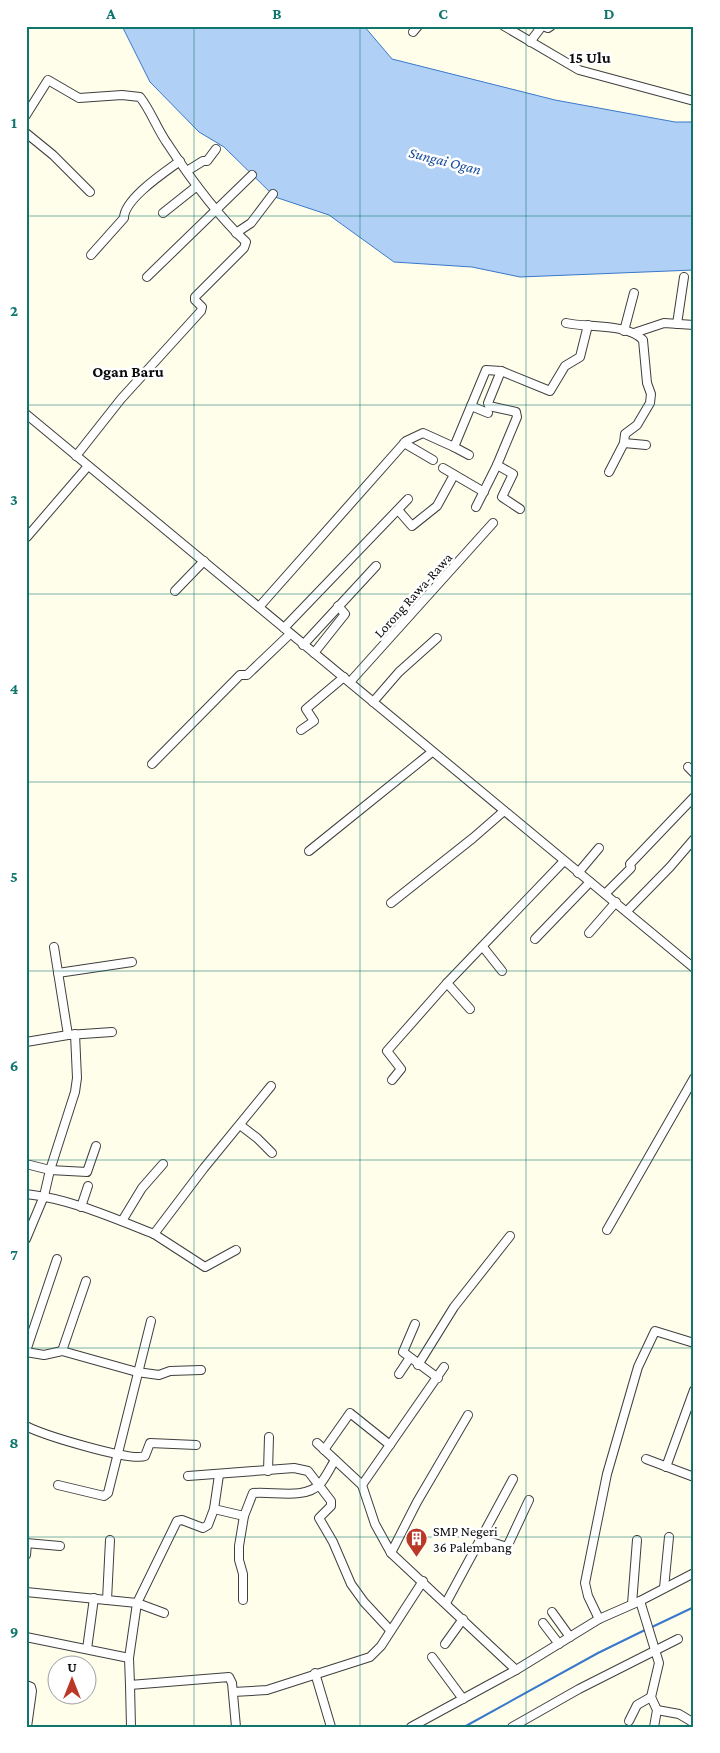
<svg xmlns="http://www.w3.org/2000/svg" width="720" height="1753" viewBox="0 0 720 1753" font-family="'Crimson Pro',serif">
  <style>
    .water { fill: #b1d0f5; stroke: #3978cb }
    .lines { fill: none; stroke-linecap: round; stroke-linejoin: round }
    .stream { stroke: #3978cb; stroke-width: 2 }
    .minor-casing { stroke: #3f3f3f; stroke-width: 10 }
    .minor { stroke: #fff; stroke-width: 8 }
    .grid { fill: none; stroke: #0f766e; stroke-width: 1; stroke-opacity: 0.55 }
    .labels { text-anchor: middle; stroke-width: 5; stroke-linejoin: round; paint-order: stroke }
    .street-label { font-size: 14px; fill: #0c0c0c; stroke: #fff }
    .poi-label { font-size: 14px; fill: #0c0c0c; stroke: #fff; text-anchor: start }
    .water-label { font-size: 15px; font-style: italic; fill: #174c9b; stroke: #fff }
    .quarter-label { font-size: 16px; font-weight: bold; fill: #0c0c0c; stroke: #fff }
    .neatline { fill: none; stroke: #0f766e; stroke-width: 2 }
    .grid-label { font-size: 16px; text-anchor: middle; font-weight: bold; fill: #0f766e }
  </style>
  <rect width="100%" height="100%" fill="#fffeeb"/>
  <polygon class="water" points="122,26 364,26 392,59 555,100 675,122 694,122 694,270 520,277 472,267 394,262 329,215 275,197 224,147 199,132 150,82"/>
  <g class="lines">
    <g class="stream">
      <polyline points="652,1627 694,1607"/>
      <polyline points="464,1727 598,1653 647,1629"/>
    </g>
    <defs>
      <g id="minor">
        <polyline points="504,26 579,70 694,101"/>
        <polyline points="543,26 548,28 551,26"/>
        <polyline points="413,32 418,26"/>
        <polyline points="530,42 542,26"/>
        <path d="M 26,115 L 48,80 L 79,98 L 122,95 L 140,97 C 151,111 157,129 167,143 C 190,178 215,213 246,242 L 244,248 L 195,297 L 195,300 L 202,307 L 201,311 L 121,399 L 76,456"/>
        <polyline points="26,133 53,155 90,192"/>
        <polyline points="187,171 203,161 207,161 216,149"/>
        <polyline points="163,213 197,186"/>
        <polyline points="236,233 251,223 273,194"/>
        <path d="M 91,255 L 124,218 C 124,199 165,172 180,161"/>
        <polyline points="147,277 252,175"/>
        <path d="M 566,323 C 587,328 628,323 643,340 L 647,383 L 651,394 L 650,403 L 637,425 L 625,434 L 624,443 L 609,472"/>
        <polyline points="677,324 684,277"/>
        <polyline points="624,331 634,293"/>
        <polyline points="634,333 664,323 694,325"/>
        <polyline points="471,406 488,413"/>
        <polyline points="26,414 694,968"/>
        <polyline points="404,443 433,460"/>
        <polyline points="624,443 646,445"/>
        <polyline points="454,447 469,455"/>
        <polyline points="497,465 513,474 502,497 520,509"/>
        <polyline points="443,468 484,492"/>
        <polyline points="476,507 497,465 517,417 516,412 489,406 488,403 501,371"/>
        <polyline points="398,510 412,526 437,506 454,475"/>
        <polyline points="27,537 88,466"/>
        <polyline points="175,591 204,561"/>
        <polyline points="259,607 406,441 423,433 454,447 486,370 501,371 550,391 565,366 580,357 588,325"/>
        <polyline points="284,628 408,499"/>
        <polyline points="303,645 376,566"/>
        <polyline points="314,653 345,614 338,606"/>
        <polyline points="350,682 493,523"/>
        <polyline points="373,702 399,672 437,638"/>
        <polyline points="301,730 314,721 306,709 344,677"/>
        <polyline points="152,764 240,675 247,675 290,634"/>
        <polyline points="688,767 694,773"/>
        <polyline points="309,851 432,752"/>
        <polyline points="578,873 599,848"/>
        <polyline points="605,894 631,868 630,864 694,797"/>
        <polyline points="391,903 473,838 504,811"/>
        <polyline points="627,911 670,867 694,839"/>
        <polyline points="589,933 616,902"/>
        <polyline points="535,939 590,882"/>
        <polyline points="54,947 68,1035"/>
        <polyline points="483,947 502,971"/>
        <polyline points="58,973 132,962"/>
        <polyline points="470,1009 447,983 564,861"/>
        <polyline points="26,1042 68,1035 112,1032"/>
        <polyline points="392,1080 401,1069 387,1051 447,983"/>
        <polyline points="240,1125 257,1138 272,1153"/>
        <polyline points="26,1164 50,1170 87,1172 96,1146"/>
        <path d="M 26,1194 C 71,1199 113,1218 154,1234 L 204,1168 L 271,1086"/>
        <polyline points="81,1207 88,1186"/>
        <polyline points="122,1221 142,1188 163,1164"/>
        <polyline points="607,1230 694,1078"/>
        <polyline points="154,1234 205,1267 236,1250"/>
        <polyline points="26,1239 44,1196 50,1170 75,1092 77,1078 75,1034"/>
        <polyline points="415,1324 403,1352 438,1378"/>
        <polyline points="26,1351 57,1259"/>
        <polyline points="62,1351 86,1281"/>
        <polyline points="26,1352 44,1355 62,1351 137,1372 159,1375 170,1371 201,1370"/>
        <polyline points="418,1365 454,1307 510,1236"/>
        <polyline points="444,1367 362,1485 375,1524 391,1553 516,1670"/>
        <polyline points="399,1374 409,1359"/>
        <path d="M 26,1426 C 43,1435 131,1462 145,1456 L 150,1443 L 196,1445"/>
        <polyline points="317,1443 362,1485"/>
        <polyline points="324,1450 350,1413 390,1445"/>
        <polyline points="646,1459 694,1477"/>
        <polyline points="666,1467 694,1390"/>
        <polyline points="268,1471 269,1437"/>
        <polyline points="188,1476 294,1468 308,1471 331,1501 331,1506 319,1518 333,1542 351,1584 364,1602 390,1630"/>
        <polyline points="58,1485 104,1496 108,1493 151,1321"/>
        <polyline points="214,1509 244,1516 239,1546 239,1560 243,1574 243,1600"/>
        <path d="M 244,1516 L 253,1493 C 273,1491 305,1500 320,1484 C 326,1477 330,1468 335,1460"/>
        <polyline points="482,1539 507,1547 529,1500"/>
        <polyline points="26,1543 60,1546"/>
        <polyline points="391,1553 417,1502 468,1415"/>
        <polyline points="26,1555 27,1543"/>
        <polyline points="664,1588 669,1537"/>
        <polyline points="26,1592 137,1603 129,1658 130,1685 229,1677 232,1683 236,1727"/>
        <polyline points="107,1600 110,1540"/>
        <polyline points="640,1601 659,1663 651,1697 657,1710 654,1727"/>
        <polyline points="446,1603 513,1479"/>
        <polyline points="632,1604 637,1540"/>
        <polyline points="552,1612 570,1637"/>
        <polyline points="164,1613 137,1603 177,1521 182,1520 203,1528 208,1525 214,1509 219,1475"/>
        <polyline points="599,1619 588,1596 585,1583 593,1543 607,1474 638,1367 655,1331 694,1343"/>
        <polyline points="543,1623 559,1644"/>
        <polyline points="26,1637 129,1658"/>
        <polyline points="445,1644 463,1619"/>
        <polyline points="87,1649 94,1598"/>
        <polyline points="432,1657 463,1699"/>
        <polyline points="315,1673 331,1727"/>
        <polyline points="26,1685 31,1687 32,1691 27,1727"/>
        <polyline points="130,1685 131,1727"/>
        <polyline points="233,1692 267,1690 370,1657 381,1646 423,1581"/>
        <polyline points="657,1710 679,1714 694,1723"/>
        <polyline points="629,1721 637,1705 651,1697"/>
        <polyline points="411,1727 516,1670 599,1619 640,1601 694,1573"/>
        <polyline points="512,1727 579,1689 678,1639"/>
      </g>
    </defs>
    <use href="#minor" class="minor-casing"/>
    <use href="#minor" class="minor"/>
  </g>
  <path class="grid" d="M 194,26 L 194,1727M 360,26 L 360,1727M 526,26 L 526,1727M 26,216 L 694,216M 26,405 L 694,405M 26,594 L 694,594M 26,782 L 694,782M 26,971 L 694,971M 26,1160 L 694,1160M 26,1348 L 694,1348M 26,1537 L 694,1537"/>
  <defs>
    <symbol id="building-pin" viewBox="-11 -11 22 30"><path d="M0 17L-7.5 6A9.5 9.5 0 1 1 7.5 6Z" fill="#ba3826" stroke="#fff"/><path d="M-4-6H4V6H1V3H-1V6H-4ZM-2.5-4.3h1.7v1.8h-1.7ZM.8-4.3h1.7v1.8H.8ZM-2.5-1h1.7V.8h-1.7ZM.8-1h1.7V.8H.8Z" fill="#fff"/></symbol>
  </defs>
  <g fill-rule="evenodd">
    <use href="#building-pin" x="404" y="1526" width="25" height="34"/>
  </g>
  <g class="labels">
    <g class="street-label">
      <text transform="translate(413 595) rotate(-48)" y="5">Lorong Rawa-Rawa</text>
    </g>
    <g class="poi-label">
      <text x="433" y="1536">SMP Negeri<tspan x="433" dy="16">36 Palembang</tspan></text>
    </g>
    <g class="water-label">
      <text transform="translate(445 161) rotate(14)" y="5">Sungai Ogan</text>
    </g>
    <g class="quarter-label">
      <text x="590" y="63">15 Ulu</text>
      <text x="128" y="377">Ogan Baru</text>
    </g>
  </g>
  <rect width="720" height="1753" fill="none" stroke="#ffffff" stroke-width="55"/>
  <g transform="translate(72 1680)"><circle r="24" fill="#ffffff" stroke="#9e9e9e"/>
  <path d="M0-4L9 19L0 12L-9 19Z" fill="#ba3826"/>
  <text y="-8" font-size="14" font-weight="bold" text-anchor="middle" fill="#0c0c0c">U</text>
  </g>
  <rect x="28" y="28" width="664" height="1698" class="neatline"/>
  <g class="grid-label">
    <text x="111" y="19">A</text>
    <text x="277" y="19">B</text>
    <text x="443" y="19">C</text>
    <text x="609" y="19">D</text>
    <text x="14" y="128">1</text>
    <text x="14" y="316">2</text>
    <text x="14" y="505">3</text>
    <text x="14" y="694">4</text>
    <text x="14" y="882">5</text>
    <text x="14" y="1071">6</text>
    <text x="14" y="1260">7</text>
    <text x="14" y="1448">8</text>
    <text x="14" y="1637">9</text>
  </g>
</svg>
